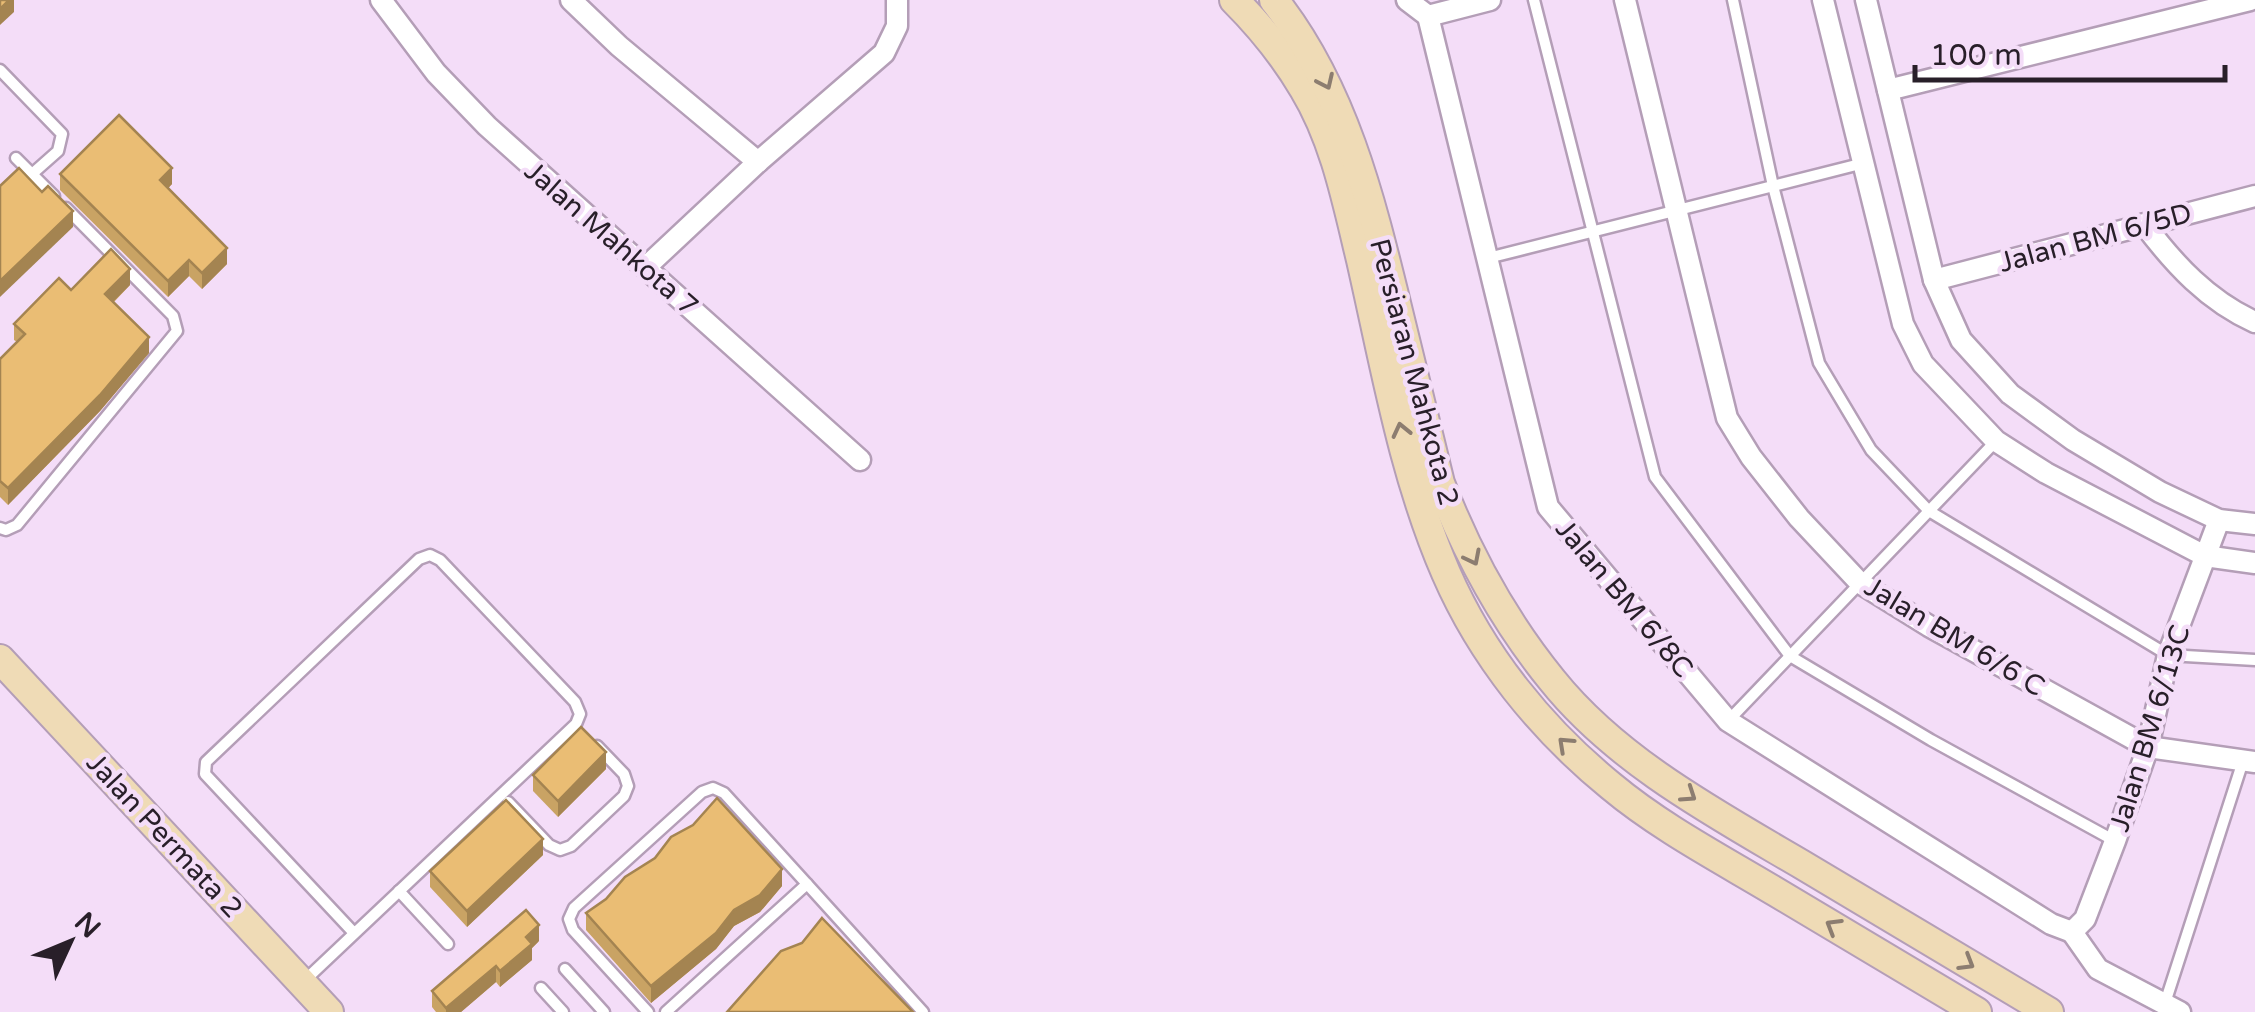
<svg xmlns="http://www.w3.org/2000/svg" width="2255" height="1012" viewBox="0 0 2255 1012" font-family="'Varela Round',sans-serif">
  <style>
    .lines { fill: none; stroke-linecap: round; stroke-linejoin: round }
    .lane-casing { stroke: #b49eb7; stroke-width: 15 }
    .street-casing { stroke: #b49eb7; stroke-width: 25 }
    .secondary-casing { stroke: #b49eb7; stroke-width: 32 }
    .lane { stroke: #fff; stroke-width: 10 }
    .street { stroke: #fff; stroke-width: 20 }
    .secondary { stroke: #efdbb6; stroke-width: 28 }
    .wall { fill: #c9a364 }
    .shaded-wall { fill: #a48451 }
    .building { fill: #eabd74; stroke: #a48451; stroke-width: 2.5 }
    .oneway { stroke: #8c7d70 }
    .labels { text-anchor: middle; stroke-width: 9; stroke-linejoin: round; paint-order: stroke }
    .street-label { font-size: 28px; fill: #281f29; stroke: #f4ddf8 }
  </style>
  <rect width="100%" height="100%" fill="#f4ddf8"/>
  <g class="lines">
    <defs>
      <g id="lane">
        <polyline points="1534,0 1655,477 1790,656 1931,740 2115,841"/>
        <polyline points="1733,0 1773,186 1819,363 1871,450 1929,511 2168,655 2255,660"/>
        <polyline points="0,70 62,134 58,151 32,174"/>
        <polyline points="16,158 54,196"/>
        <polyline points="1488,258 1864,163"/>
        <polyline points="0,528 6,530 17,525 177,331 173,316 66,208"/>
        <polyline points="1728,721 1996,441"/>
        <polyline points="508,802 549,845 560,850 571,846 624,796 628,786 624,774 597,746"/>
        <polyline points="399,891 448,944"/>
        <polyline points="565,969 604,1012"/>
        <polyline points="302,983 576,724 580,714 575,702 440,560 430,555 419,559 206,762 205,774 354,933"/>
        <polyline points="541,988 563,1012"/>
        <polyline points="2165,1003 2243,761"/>
        <polyline points="648,1012 573,930 569,919 574,908 702,792 713,788 724,793 807,884"/>
        <polyline points="666,1012 807,884 923,1012"/>
      </g>
      <g id="street">
        <polyline points="381,0 436,73 487,126 860,460"/>
        <polyline points="571,0 619,46 758,162"/>
        <polyline points="1407,0 1428,16"/>
        <polyline points="1625,0 1727,418 1751,457 1799,518 1860,583 1929,626 2148,747 2255,762"/>
        <polyline points="1823,0 1903,324 1923,364 1996,441 2046,473 2205,556 2255,563"/>
        <polyline points="1866,0 1934,280 1961,340 2010,394 2073,440 2160,492 2219,520 2255,524"/>
        <polyline points="1428,16 1548,507 1728,721 2051,924 2072,932"/>
        <polyline points="1428,16 1490,0"/>
        <polyline points="1888,90 2250,0"/>
        <path d="M 2144,224 C 2174,264 2208,301 2255,322"/>
        <polyline points="646,267 758,162 884,53 897,26 897,0"/>
        <polyline points="1934,280 2255,196"/>
        <polyline points="2072,932 2085,919 2115,841 2148,747 2168,655 2219,520"/>
        <polyline points="2072,932 2098,969 2180,1012"/>
      </g>
      <g id="secondary">
        <path d="M 1234,0 C 1260,26 1285,57 1304,89 C 1335,140 1347,202 1361,260 C 1385,365 1403,474 1446,573 C 1482,656 1541,729 1611,786 C 1660,827 1721,859 1776,892 C 1843,932 1910,972 1977,1012"/>
        <path d="M 1274,0 C 1343,87 1370,197 1396,303 C 1411,363 1425,423 1440,483 C 1467,553 1504,621 1552,680 C 1616,760 1714,813 1801,864 C 1884,913 1966,963 2049,1012"/>
        <polyline points="0,659 329,1012"/>
      </g>
    </defs>
    <use href="#lane" class="lane-casing"/>
    <use href="#street" class="street-casing"/>
    <use href="#secondary" class="secondary-casing"/>
    <use href="#lane" class="lane"/>
    <use href="#street" class="street"/>
    <use href="#secondary" class="secondary"/>
  </g>
  <g class="wall">
    <polygon points="60,174 172,184 168,188 227,264 202,289 189,276 168,297 60,190"/>
    <polygon points="130,285 114,302 149,353 100,411 8,505 0,497 0,359 17,342 14,340 14,324 71,290"/>
    <polygon points="606,769 558,817 533,791 533,775"/>
    <polygon points="543,855 467,927 430,887 430,871"/>
    <polygon points="782,886 760,912 734,926 716,949 651,1003 586,930 586,913 606,899"/>
    <polygon points="539,941 532,948 532,960 500,987 496,982 461,1012 436,1012 432,1007 432,991"/>
  </g>
  <g class="shaded-wall">
    <polygon points="9,0 14,0 14,12 0,25 0,9"/>
    <polygon points="172,168 172,184 160,197 160,180"/>
    <polygon points="73,211 73,227 0,297 0,281"/>
    <polygon points="227,248 227,264 202,289 202,273"/>
    <polygon points="189,260 189,276 168,297 168,281"/>
    <polygon points="130,269 130,285 105,310 105,294"/>
    <polygon points="149,337 149,353 100,411 8,505 8,488"/>
    <polygon points="606,752 606,769 558,817 558,801"/>
    <polygon points="543,839 543,855 467,927 467,911"/>
    <polygon points="782,869 782,886 760,912 734,926 716,949 651,1003 651,986 734,910"/>
    <polygon points="539,925 539,941 532,948 532,960 500,987 500,971 526,937"/>
    <polygon points="496,966 496,982 461,1012 446,1012 446,1008"/>
  </g>
  <g class="building">
    <polygon points="0,0 9,0 0,9"/>
    <polygon points="119,115 172,168 160,180 227,248 202,273 189,260 168,281 60,174"/>
    <polygon points="19,168 42,192 48,186 73,211 0,281 0,186"/>
    <polygon points="111,249 130,269 105,294 149,337 100,395 8,488 0,481 0,359 25,334 14,324 59,278 71,290"/>
    <polygon points="581,727 606,752 558,801 533,775"/>
    <polygon points="717,798 782,869 760,895 734,910 716,933 651,986 586,913 606,899 625,877 655,858 671,837 693,825"/>
    <polygon points="506,800 543,839 467,911 430,871"/>
    <polygon points="526,910 539,925 526,937 532,944 500,971 496,966 446,1008 432,991"/>
    <polygon points="822,918 913,1012 727,1012 781,951 802,943"/>
  </g>
  <defs><path id="oneway-chevron" d="M-2-3.5L2.5 0L-2 3.5" fill="none" stroke-width="1.6" stroke-linecap="round" stroke-linejoin="round" transform="scale(2.5)"/></defs>
  <g class="oneway">
    <use href="#oneway-chevron" transform="translate(1326 82) rotate(65)"/>
    <use href="#oneway-chevron" transform="translate(1401 430) rotate(-103)"/>
    <use href="#oneway-chevron" transform="translate(1473 558) rotate(63)"/>
    <use href="#oneway-chevron" transform="translate(1565 744) rotate(-137)"/>
    <use href="#oneway-chevron" transform="translate(1689 795) rotate(34)"/>
    <use href="#oneway-chevron" transform="translate(1833 926) rotate(-149)"/>
    <use href="#oneway-chevron" transform="translate(1967 963) rotate(31)"/>
  </g>
  <g class="labels">
    <g class="street-label">
      <text transform="translate(2095 237) rotate(-15)" y="10">Jalan BM 6/5D</text>
      <text transform="translate(612 238) rotate(41)" y="10">Jalan Mahkota 7</text>
      <text transform="translate(1415 372) rotate(75)" y="10">Persiaran Mahkota 2</text>
      <text transform="translate(1625 598) rotate(50)" y="10">Jalan BM 6/8C</text>
      <text transform="translate(1955 636) rotate(31)" y="10">Jalan BM 6/6 C</text>
      <text transform="translate(2149 728) rotate(-73)" y="10">Jalan BM 6/13C</text>
      <text transform="translate(165 835) rotate(47)" y="10">Jalan Permata 2</text>
    </g>
  </g>
  <g transform="translate(70 942) rotate(46)" stroke="#f4ddf8" stroke-width="8" paint-order="stroke">
  <path d="M0-8L18 38L0 25L-18 38Z" fill="#281f29"/>
  <text y="-15" font-size="28" font-weight="bold" text-anchor="middle" fill="#281f29">N</text>
  </g>
  <path d="M1915 65v15h310v-15" fill="none" stroke="#281f29" stroke-width="5"/>
  <text x="1930" y="65" font-size="30" fill="#281f29" stroke="#f4ddf8" stroke-width="8" paint-order="stroke">100 m</text>
</svg>
